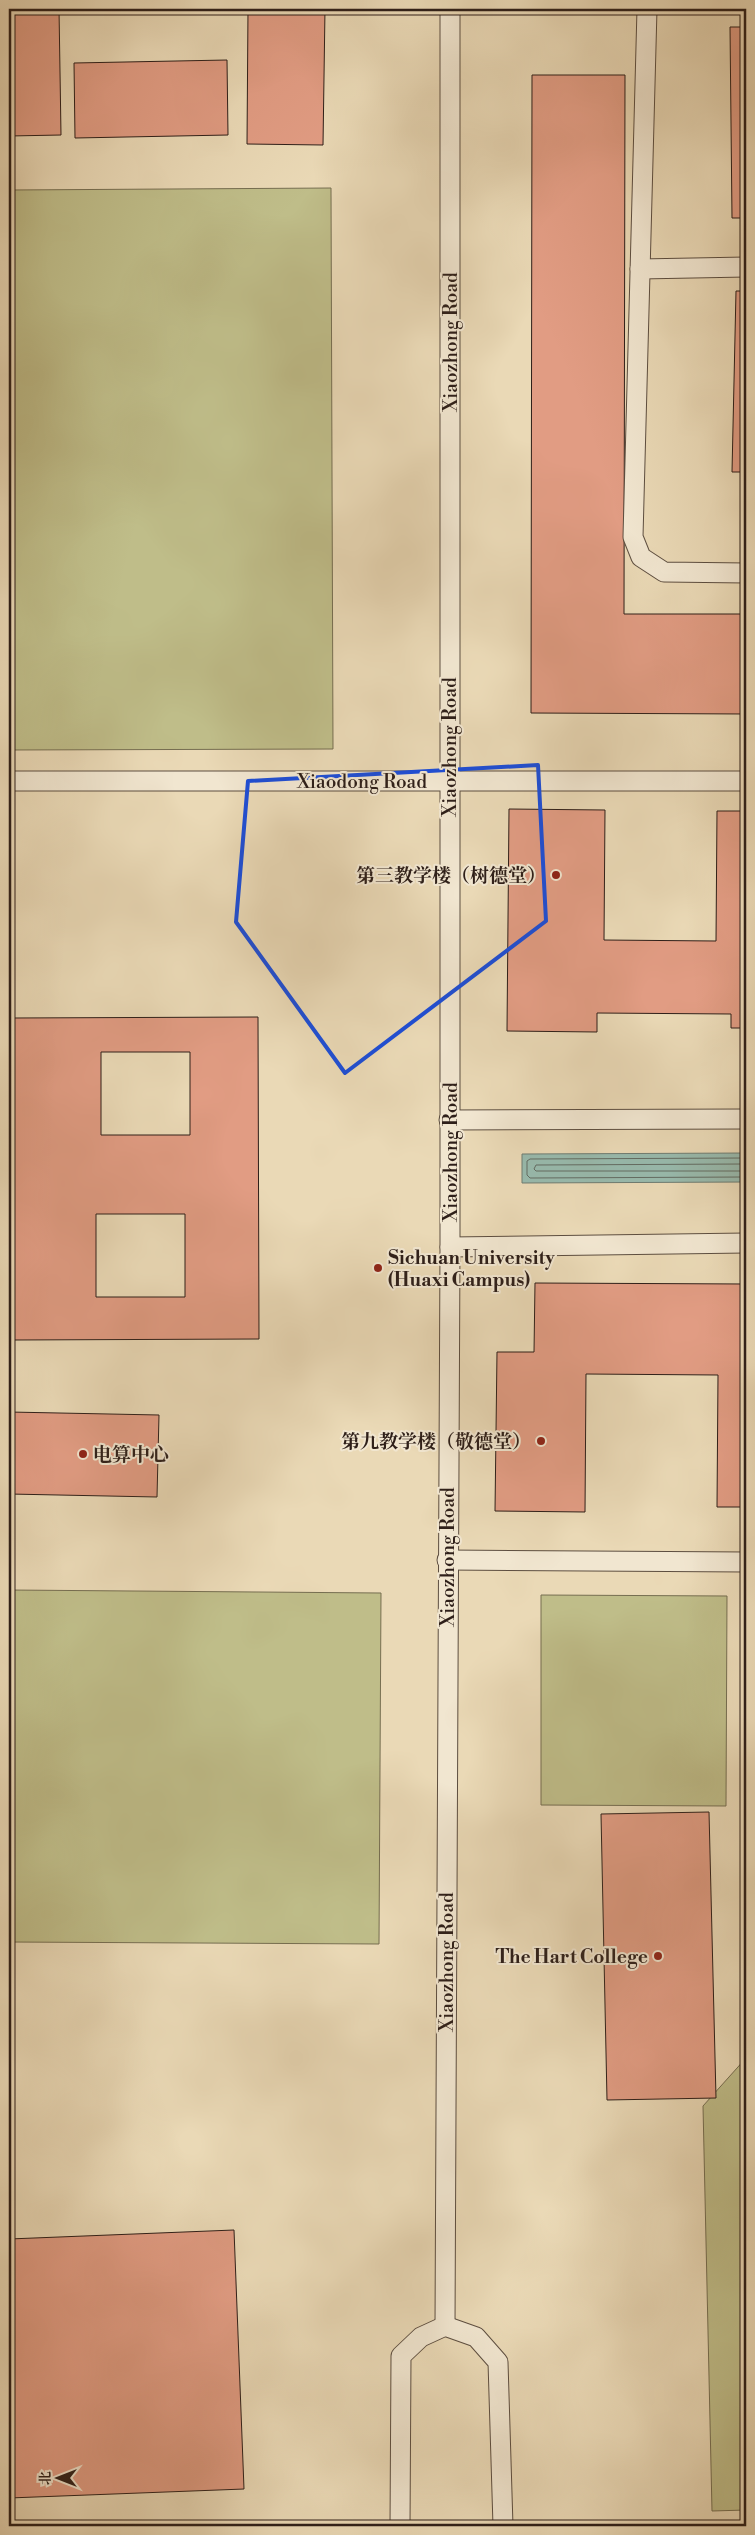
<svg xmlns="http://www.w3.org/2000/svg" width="755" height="2535" viewBox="0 0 755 2535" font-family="'Libre Bodoni','Noto Serif SC',serif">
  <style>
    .green { fill: #bfbd89; stroke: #766e51 }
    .water { fill: #98baad; stroke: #6e7c72 }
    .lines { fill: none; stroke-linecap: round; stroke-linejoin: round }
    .shore { stroke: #636c63; stroke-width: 1 }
    .building { fill: #e19c83; stroke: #2e1f19; fill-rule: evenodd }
    .lane-casing { stroke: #5d4e40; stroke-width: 21 }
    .lane { stroke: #f1e6d0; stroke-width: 19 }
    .marked { fill: none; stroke: #1d4ed8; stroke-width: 4; stroke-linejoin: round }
    .poi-dot { fill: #8f2418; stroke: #f1e6d0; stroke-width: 2 }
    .labels { text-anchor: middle; stroke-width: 4; stroke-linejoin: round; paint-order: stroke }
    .street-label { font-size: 19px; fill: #2e1f19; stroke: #f1e6d0 }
    .poi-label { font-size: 19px; font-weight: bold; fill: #2e1f19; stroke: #f1e6d0; text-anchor: end }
  </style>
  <rect width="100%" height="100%" fill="#ead9b6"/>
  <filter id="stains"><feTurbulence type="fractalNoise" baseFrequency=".004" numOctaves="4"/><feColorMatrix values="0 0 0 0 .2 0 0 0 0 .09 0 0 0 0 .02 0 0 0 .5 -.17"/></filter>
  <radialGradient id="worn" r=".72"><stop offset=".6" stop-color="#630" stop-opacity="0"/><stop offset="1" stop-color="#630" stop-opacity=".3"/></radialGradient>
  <g class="green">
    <polygon points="331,188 333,749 9,750 9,190"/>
    <polygon points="9,1590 381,1593 379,1944 9,1942"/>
    <polygon points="541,1595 727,1596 726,1806 541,1805"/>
    <polygon points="746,2058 746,2510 712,2511 703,2106"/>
  </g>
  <polygon class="water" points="746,1153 746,1182 522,1183 522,1154"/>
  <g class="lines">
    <g class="shore">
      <polyline points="746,1158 530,1159 527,1161 527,1175 530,1178 746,1177"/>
      <polyline points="746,1164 536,1165 534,1169 536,1171 746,1171"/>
    </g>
  </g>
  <g class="building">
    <polygon points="9,9 59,9 61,135 9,136"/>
    <polygon points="248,9 325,9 323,145 247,144"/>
    <polygon points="730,27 746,27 746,218 732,218"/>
    <polygon points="227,60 228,135 75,138 74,63"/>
    <polygon points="532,75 625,75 624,614 746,614 746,714 531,713"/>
    <polygon points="736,291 746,291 746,472 732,472"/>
    <polygon points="509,809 605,810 604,940 716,941 717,811 746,811 746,1028 731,1028 731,1014 597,1013 597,1032 507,1031"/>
    <path d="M 258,1017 L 259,1339 L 13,1340 L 12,1018 ZM 101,1052 L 190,1052 L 190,1135 L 101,1135 ZM 96,1214 L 185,1214 L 185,1297 L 96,1297 Z"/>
    <polygon points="535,1283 746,1284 746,1507 717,1507 718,1375 586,1374 585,1512 495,1511 497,1352 534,1352"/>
    <polygon points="9,1412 159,1415 157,1497 9,1494"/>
    <polygon points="709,1812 716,2098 607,2100 601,1814"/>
    <polygon points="234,2230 244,2489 9,2498 9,2239"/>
  </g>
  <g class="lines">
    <defs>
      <g id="lane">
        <polyline points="647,9 633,537 641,557 664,572 746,573"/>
        <polyline points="640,269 746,267"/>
        <polyline points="9,781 746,781"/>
        <polyline points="449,1120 746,1119"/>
        <polyline points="450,1247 746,1243"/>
        <polyline points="447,1560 746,1562"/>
        <polyline points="445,2326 450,1247 450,9"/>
        <polyline points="400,2526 401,2356 421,2337 445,2326 476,2337 498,2362 503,2526"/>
      </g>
    </defs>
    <use href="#lane" class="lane-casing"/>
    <use href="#lane" class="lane"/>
  </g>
  <path class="marked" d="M 538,765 L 546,921 L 345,1073 L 236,922 L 248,781 Z"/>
  <g class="poi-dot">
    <circle cx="556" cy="875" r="5"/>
    <circle cx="378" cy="1268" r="5"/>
    <circle cx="541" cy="1441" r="5"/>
    <circle cx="83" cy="1454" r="5"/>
    <circle cx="658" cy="1956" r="5"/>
  </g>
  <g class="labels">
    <g class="street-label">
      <text transform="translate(450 342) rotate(-90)" y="7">Xiaozhong Road</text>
      <text transform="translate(449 747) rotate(-90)" y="7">Xiaozhong Road</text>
      <text x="362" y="788">Xiaodong Road</text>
      <text transform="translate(450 1152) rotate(-90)" y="7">Xiaozhong Road</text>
      <text transform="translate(447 1557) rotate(-90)" y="7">Xiaozhong Road</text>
      <text transform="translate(446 1962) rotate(-90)" y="7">Xiaozhong Road</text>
    </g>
    <g class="poi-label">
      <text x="546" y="882">第三教学楼（树德堂）</text>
      <text x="388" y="1264" text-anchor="start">Sichuan University<tspan x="388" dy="22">(Huaxi Campus)</tspan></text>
      <text x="531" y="1448">第九教学楼（敬德堂）</text>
      <text x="93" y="1461" text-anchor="start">电算中心</text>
      <text x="648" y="1963">The Hart College</text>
    </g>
  </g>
  <rect width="755" height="2535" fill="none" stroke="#ead9b6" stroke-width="30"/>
  <rect x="10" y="10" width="735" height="2515" fill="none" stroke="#2e1f19" stroke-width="2.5"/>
  <rect x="15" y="15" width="725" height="2505" fill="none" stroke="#2e1f19"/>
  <g transform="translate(58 2478) rotate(270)" stroke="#f1e6d0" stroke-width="4" paint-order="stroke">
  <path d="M0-4L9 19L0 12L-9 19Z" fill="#2e1f19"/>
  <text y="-8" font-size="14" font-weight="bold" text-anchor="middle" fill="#2e1f19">北</text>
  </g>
  <rect width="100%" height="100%" filter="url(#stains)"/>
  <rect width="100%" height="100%" fill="url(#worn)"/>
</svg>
